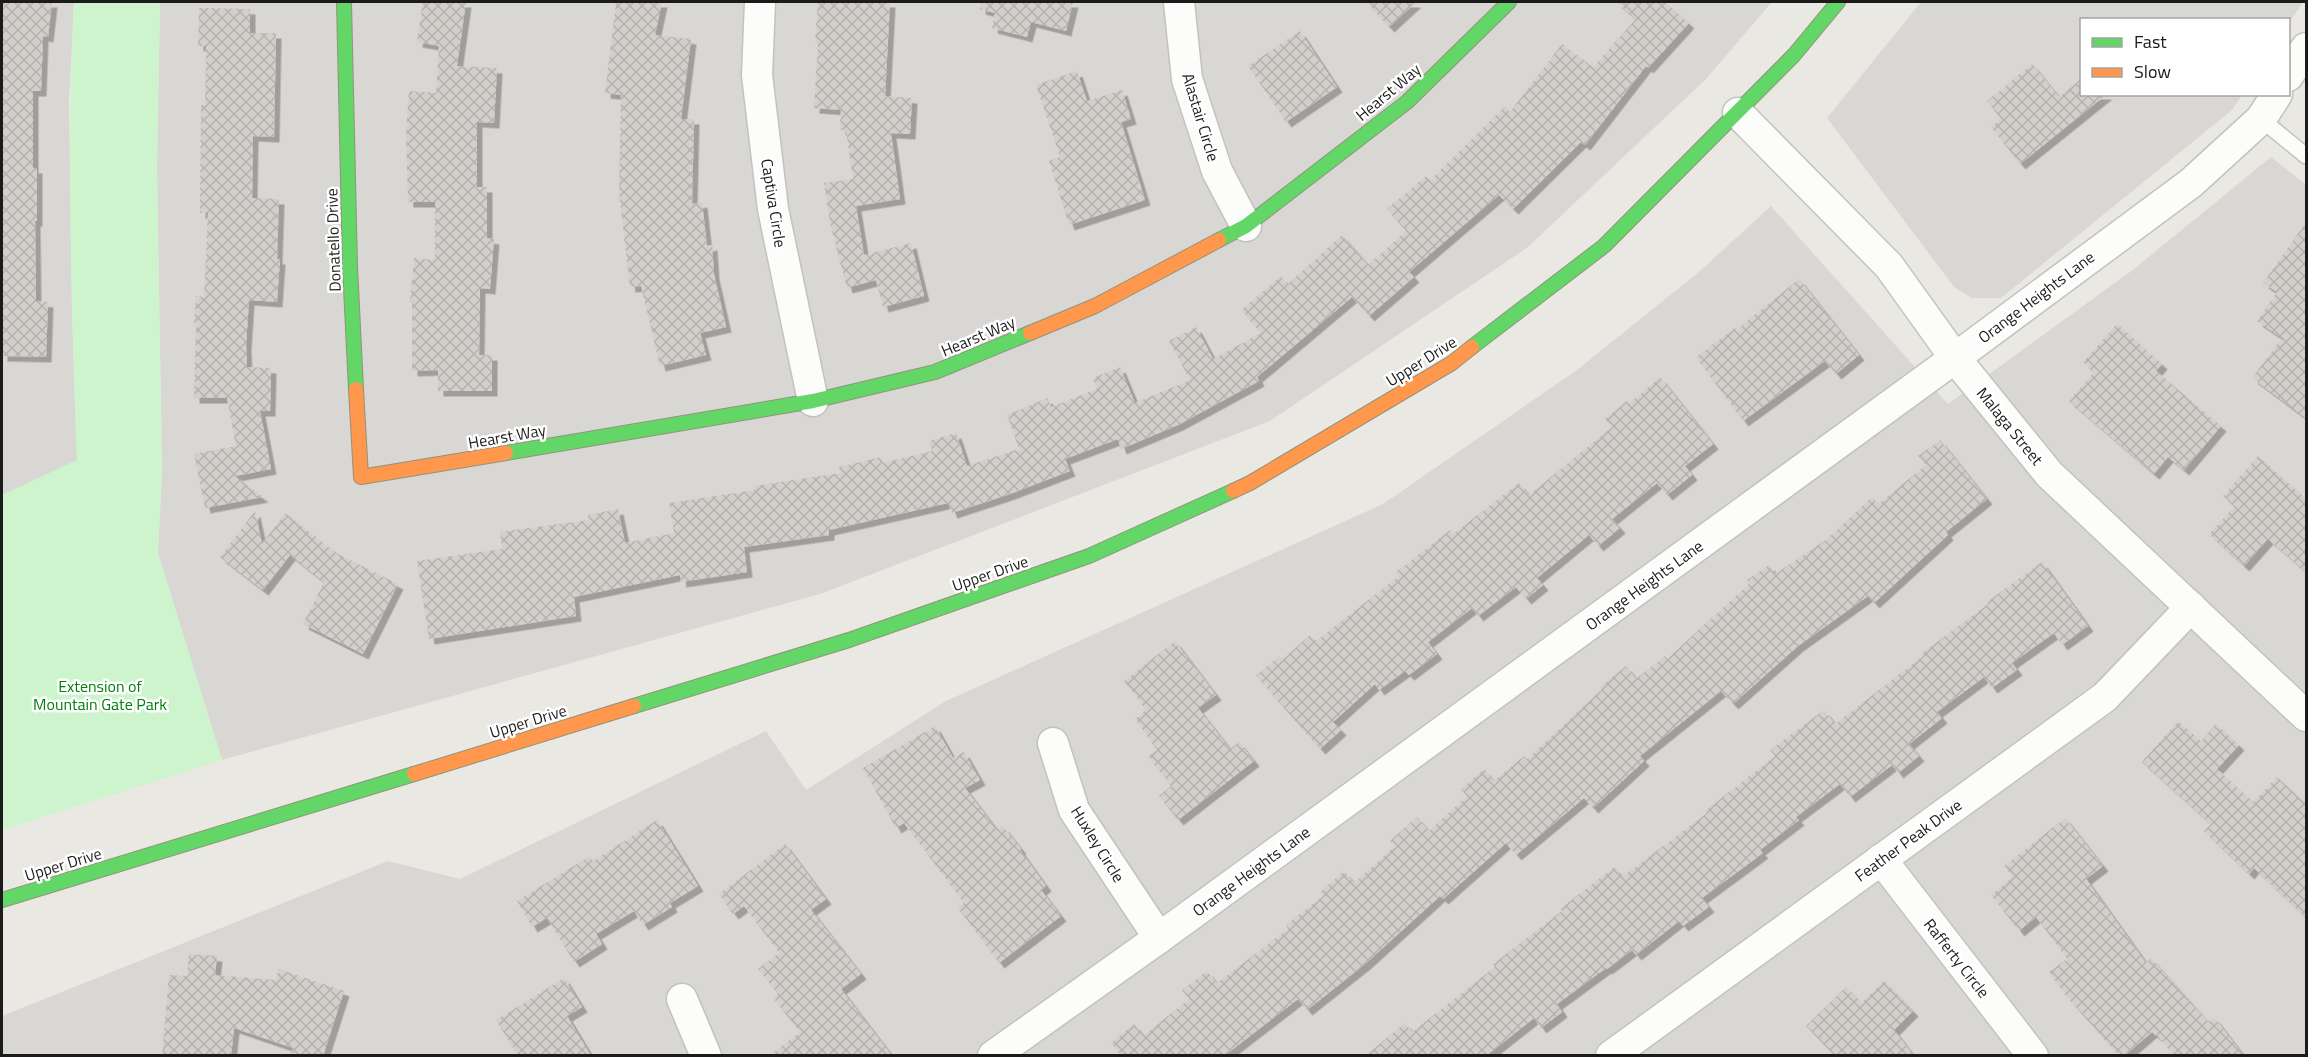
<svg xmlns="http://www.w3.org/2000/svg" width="2308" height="1057" viewBox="0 0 2308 1057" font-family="'Titillium Web',sans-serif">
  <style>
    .residential { fill: #d9d7d4 }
    .park { fill: #cdf4cd }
    .building { fill: url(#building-cross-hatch); filter: url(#shadow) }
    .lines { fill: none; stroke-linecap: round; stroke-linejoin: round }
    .lane-casing { stroke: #c2c2bf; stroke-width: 18 }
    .street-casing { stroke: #c2c2bf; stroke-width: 33 }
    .fast-casing { stroke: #92937a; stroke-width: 16 }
    .slow-casing { stroke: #92937a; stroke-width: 16 }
    .lane { stroke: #fcfcfb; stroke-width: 15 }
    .street { stroke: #fcfcfb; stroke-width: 30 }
    .fast { stroke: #63d668; stroke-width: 14 }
    .slow { stroke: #ff974d; stroke-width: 14 }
    .labels { text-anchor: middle; stroke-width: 5; stroke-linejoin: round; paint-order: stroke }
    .street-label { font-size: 16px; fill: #1b1b1b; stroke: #fff }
    .park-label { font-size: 16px; fill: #02800b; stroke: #fff }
  </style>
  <defs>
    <pattern id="building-cross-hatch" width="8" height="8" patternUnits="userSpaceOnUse" patternTransform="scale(1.5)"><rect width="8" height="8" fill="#d3cfcb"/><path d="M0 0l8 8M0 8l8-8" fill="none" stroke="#b5b1ae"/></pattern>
    <filter id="shadow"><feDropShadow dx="5.5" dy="5.5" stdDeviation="0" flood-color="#0004"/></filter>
  </defs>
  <rect width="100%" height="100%" fill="#eae8e2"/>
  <g class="residential">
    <polygon points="2,2 74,2 69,102 72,311 77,461 2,495"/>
    <polygon points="160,2 1772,2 1706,79 1528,247 1270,421 820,594 222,760 158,553 162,471 157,167"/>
    <polygon points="1921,2 2303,2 2289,23 2288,20 2082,20 2082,94 2242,95 2232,110 2001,298 1972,298 1954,287 1827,118"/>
    <polygon points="2271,157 2306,185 2306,1055 2,1056 2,1016 388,861 460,879 766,731 806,790 946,701 1383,504 1577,370 1700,271 1771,206 1948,404 2134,269"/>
  </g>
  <path class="park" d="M 74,2 L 160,2 L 157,167 L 162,471 L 158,553 L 222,760 L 2,830 L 2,495 L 77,460 C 71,307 67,155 74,2 Z"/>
  <g class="building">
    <polygon points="2,2 52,2 48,37 43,36 41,91 33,91 33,168 37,168 37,221 35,221 36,301 48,302 46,357 2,356"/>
    <polygon points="423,2 466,2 457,66 497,68 494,123 477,122 477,187 487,187 487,238 494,239 490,289 480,288 479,355 492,355 492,391 438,391 438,370 412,371 412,302 410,302 414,258 435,260 435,202 408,202 406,134 409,91 436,93 439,46 417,42"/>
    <polygon points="616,2 662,2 655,35 691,39 681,119 694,119 692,204 702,202 707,246 712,245 714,274 726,327 700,333 706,355 660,366 641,286 630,287 619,192 621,95 605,93"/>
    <polygon points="818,2 890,2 885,96 912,98 910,134 891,133 900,199 856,206 864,255 911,243 924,296 883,307 876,280 847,288 830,223 824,183 853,179 846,130 840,130 841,110 814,108 818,43 815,43"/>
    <polygon points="981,2 1073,2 1066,31 1031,22 1027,37 992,28 995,13 980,9"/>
    <polygon points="1366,2 1416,2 1389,27"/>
    <polygon points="1616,2 1665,2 1689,23 1648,68 1646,66 1585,145 1581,142 1513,209 1499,195 1409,272 1414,277 1369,316 1352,297 1257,377 1259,381 1178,425 1121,449 1118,439 1065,459 1070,471 1010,494 952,513 948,503 829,530 829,535 744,547 747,572 681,582 680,575 574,597 576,616 429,639 417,561 502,549 500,532 589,520 588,515 618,509 625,543 674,533 669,503 755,490 754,486 841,473 839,467 881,457 883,463 932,451 929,441 956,433 967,466 1019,449 1007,415 1047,398 1051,407 1097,389 1093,378 1120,367 1135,403 1190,380 1169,341 1196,327 1213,359 1261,333 1241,310 1281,276 1288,284 1342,235 1368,265 1406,231 1387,209 1426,176 1430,180 1505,106 1510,112 1562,44 1593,67 1636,19"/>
    <polygon points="199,8 250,9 250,33 276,33 274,137 253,136 252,198 279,199 277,259 280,259 277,302 249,300 246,345 247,367 271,368 270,411 260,411 271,469 235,476 263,497 205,508 194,454 236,446 227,398 194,398 196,325 194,324 196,296 204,297 208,213 200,213 201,105 205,105 206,46 198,46"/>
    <polygon points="1300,31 1337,87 1286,122 1248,66"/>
    <polygon points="2032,64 2059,97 2082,78 2082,94 2107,94 2020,164 1991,127 2001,119 1987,101"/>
    <polygon points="1077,71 1087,101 1122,90 1131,119 1121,122 1145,200 1069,225 1049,161 1060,157 1036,85"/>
    <polygon points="2307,221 2307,419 2252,378 2282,338 2257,321 2277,292 2263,283"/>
    <polygon points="1799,279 1859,355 1836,374 1825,361 1743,421 1696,357 1735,328 1736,330"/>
    <polygon points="2117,324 2162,364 2156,371 2221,426 2184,470 2168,457 2154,474 2069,401 2094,372 2083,362"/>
    <polygon points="1660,377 1713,444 1685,466 1692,475 1667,495 1657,483 1612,519 1620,528 1598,546 1589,535 1537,578 1543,585 1526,599 1516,587 1478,616 1472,608 1428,642 1437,654 1409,675 1405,671 1379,690 1375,684 1333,722 1341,730 1320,749 1256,676 1279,656 1282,660 1310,635 1316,641 1399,576 1396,572 1450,530 1453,534 1519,483 1529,495 1612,427 1605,419 1627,401 1629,404"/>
    <polygon points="1940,440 1987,499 1946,532 1948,535 1874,603 1868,596 1798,646 1733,704 1721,691 1640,756 1644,761 1593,808 1584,798 1516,855 1506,843 1443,899 1440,896 1365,964 1307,1010 1298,999 1224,1056 1119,1056 1120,1054 1111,1043 1134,1024 1143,1036 1189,999 1182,990 1207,971 1217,983 1246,961 1288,929 1286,925 1323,896 1320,892 1344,871 1354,883 1395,846 1390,841 1417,817 1429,831 1467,796 1461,789 1484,769 1494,781 1524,756 1527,759 1602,689 1600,687 1626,666 1636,679 1665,656 1667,659 1749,584 1747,580 1769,565 1775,574 1827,539 1872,497 1878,504 1926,465 1918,456"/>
    <polygon points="2258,456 2307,500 2307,573 2268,539 2244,566 2209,534 2235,506 2223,496"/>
    <polygon points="255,511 262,544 285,513 338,554 398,584 363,654 303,624 324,582 290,555 263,590 220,557"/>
    <polygon points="2042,562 2088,626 2062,645 2054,633 2012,663 2017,670 1992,688 1984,677 1937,712 1942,718 1909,744 1919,756 1898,773 1892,765 1850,797 1840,784 1796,817 1799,820 1760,850 1763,853 1702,898 1709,907 1683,926 1679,921 1636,955 1632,950 1607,969 1606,968 1557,1004 1562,1012 1541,1028 1534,1018 1486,1056 1365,1056 1405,1023 1412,1032 1495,967 1493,964 1562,911 1560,909 1614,867 1622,877 1707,813 1705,811 1775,756 1770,750 1824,710 1835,724 1923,656 1921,654 1988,604 1987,602"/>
    <polygon points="1175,641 1216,695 1198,708 1230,749 1239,742 1254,761 1178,820 1159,796 1171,786 1148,756 1157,750 1135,719 1146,710 1124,681"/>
    <polygon points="2178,721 2201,741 2216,724 2239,745 2217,769 2253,802 2277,777 2307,805 2307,919 2254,868 2249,874 2204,831 2211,824 2142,762"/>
    <polygon points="935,726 953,758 964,752 980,780 965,788 997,830 1003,826 1021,849 1020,850 1046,886 1041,890 1061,916 999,963 958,908 964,903 904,823 896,828 863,768"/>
    <polygon points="2065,818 2103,866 2086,879 2146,963 2151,958 2208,1022 2214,1017 2244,1056 2174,1056 2157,1035 2156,1036 2152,1032 2124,1056 2119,1056 2066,996 2049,972 2067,959 2036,917 2019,931 1991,895 2013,877 2004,866"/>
    <polygon points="657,820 698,886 670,903 672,907 643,925 634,911 596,934 602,944 574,962 547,918 532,927 517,901 590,856 593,861"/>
    <polygon points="785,844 826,899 811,910 861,974 841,989 892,1056 769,1056 800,1032 773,998 778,994 758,969 779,953 744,906 733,914 719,894"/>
    <polygon points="189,954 217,956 215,975 275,980 279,969 344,991 323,1056 290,1056 293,1048 234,1028 231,1056 162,1056 169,975 187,976"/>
    <polygon points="564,978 582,1007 567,1016 591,1056 518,1056 496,1020"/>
    <polygon points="1884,981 1913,1011 1894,1030 1914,1056 1835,1056 1806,1026 1846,987 1861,1003"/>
  </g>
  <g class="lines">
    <defs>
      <polyline id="lane" points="2261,119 2306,156"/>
      <g id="street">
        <polyline points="760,2 757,75 773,209 813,401"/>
        <polyline points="1179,2 1187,79 1217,171 1246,226"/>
        <polyline points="2288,76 2306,48"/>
        <polyline points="1738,113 1889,266 1955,358 2049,474 2306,716"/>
        <polyline points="1053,743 1074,810 1159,938"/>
        <polyline points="1881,859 2033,1056"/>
        <polyline points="682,999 706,1056"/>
        <polyline points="993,1056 1159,938 1955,358 2191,183 2261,119 2277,94"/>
        <polyline points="1611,1056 2105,697 2191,607"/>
      </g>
      <g id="fast">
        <polyline points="344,2 350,267 356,389"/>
        <polyline points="1219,240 1246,226 1407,102 1509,2"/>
        <polyline points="1472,347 1604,246 1794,55 1838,2"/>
        <polyline points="506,453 813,401 935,372 1030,333"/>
        <polyline points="634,706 849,640 1089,556 1233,491"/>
        <polyline points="2,900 414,774"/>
      </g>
      <g id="slow">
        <polyline points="1030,333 1095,306 1219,240"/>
        <polyline points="356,389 361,477 506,453"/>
        <polyline points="1233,491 1250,483 1452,363 1472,347"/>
        <polyline points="414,774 634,706"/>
      </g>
    </defs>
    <use href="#lane" class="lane-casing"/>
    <use href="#street" class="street-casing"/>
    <use href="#fast" class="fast-casing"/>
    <use href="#slow" class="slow-casing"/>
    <use href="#lane" class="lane"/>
    <use href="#street" class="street"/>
    <use href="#fast" class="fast"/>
    <use href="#slow" class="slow"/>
  </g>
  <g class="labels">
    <g class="street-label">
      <text transform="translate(1388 92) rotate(-40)" y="6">Hearst Way</text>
      <text transform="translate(1201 117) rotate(73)" y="6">Alastair Circle</text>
      <text transform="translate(774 203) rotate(81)" y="6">Captiva Circle</text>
      <text transform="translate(333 240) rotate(-92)" y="6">Donatello Drive</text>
      <text transform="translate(2036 297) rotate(-37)" y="6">Orange Heights Lane</text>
      <text transform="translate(978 336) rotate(-23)" y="6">Hearst Way</text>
      <text transform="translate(1421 361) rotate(-32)" y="6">Upper Drive</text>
      <text transform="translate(2010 426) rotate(51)" y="6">Malaga Street</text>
      <text transform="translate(507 436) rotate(-10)" y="6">Hearst Way</text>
      <text transform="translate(990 573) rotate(-19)" y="6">Upper Drive</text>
      <text transform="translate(1644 585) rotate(-36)" y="6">Orange Heights Lane</text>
      <text transform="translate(528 721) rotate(-17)" y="6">Upper Drive</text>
      <text transform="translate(1908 840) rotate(-36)" y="6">Feather Peak Drive</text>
      <text transform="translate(1098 844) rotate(58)" y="6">Huxley Circle</text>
      <text transform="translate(63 864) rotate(-17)" y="6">Upper Drive</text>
      <text transform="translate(1251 871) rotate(-36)" y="6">Orange Heights Lane</text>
      <text transform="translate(1957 958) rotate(52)" y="6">Rafferty Circle</text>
    </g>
    <g class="park-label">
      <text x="100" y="692">Extension of<tspan x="100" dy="18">Mountain Gate Park</tspan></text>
    </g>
  </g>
  <rect width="2308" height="1057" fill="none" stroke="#1b1b1b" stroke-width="6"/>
  <rect x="2080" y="18" width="210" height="78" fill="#ffffff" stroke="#a4a4a4" stroke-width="1.5"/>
  <rect x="2092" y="38" width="30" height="9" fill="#63d668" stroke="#a4a4a4" stroke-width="1.5"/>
  <text x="2134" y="48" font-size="18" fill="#1b1b1b">Fast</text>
  <rect x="2092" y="68" width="30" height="9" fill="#ff974d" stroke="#a4a4a4" stroke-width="1.5"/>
  <text x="2134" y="78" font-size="18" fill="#1b1b1b">Slow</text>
</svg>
